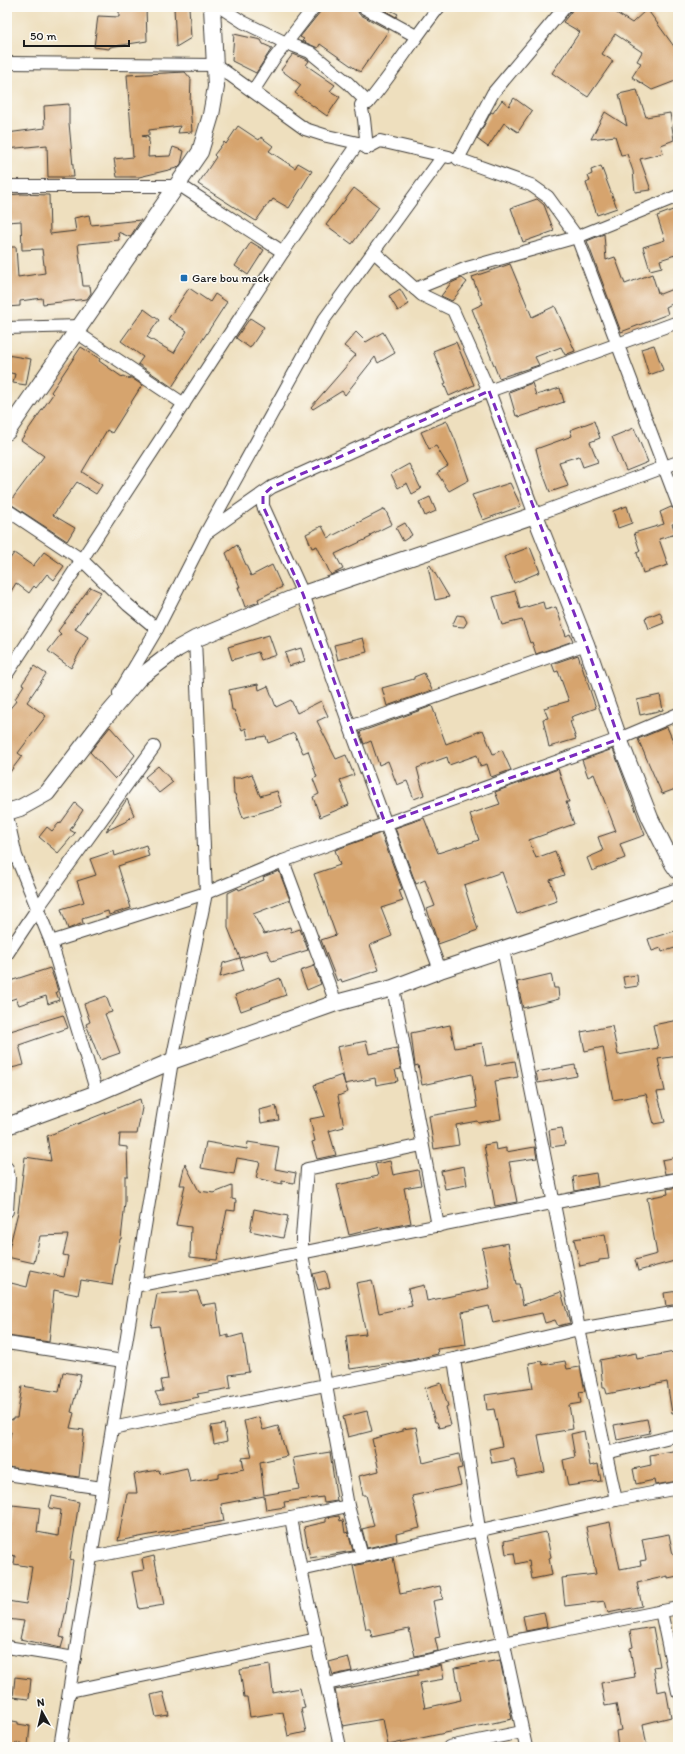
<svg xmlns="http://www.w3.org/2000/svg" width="685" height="1754" viewBox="0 0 685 1754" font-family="Itim,sans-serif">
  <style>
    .building { fill: #d6a46e }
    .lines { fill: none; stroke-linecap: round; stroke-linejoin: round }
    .minor-casing { stroke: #3c3934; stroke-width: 14 }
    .tertiary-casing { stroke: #3c3934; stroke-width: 18 }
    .minor { stroke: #fff; stroke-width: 12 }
    .tertiary { stroke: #fff; stroke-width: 16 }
    .marked { fill: none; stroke: #7b2cbf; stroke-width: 3; stroke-dasharray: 8 5; stroke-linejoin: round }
    .poi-dot { fill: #1f6fb2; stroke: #fdfcf7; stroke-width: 1.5 }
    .labels { text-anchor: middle; stroke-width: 3; stroke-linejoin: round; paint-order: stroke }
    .poi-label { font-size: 12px; fill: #1c1c1c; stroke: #fdfcf7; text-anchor: start }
  </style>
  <rect width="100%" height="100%" fill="#fdfcf7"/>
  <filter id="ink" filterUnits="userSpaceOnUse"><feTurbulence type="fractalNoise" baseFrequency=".025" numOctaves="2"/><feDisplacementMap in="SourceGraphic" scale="8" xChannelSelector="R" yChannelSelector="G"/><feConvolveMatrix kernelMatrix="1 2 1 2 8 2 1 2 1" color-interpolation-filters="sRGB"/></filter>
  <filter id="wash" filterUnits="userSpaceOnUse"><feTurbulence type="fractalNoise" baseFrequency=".012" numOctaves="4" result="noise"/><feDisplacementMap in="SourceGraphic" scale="16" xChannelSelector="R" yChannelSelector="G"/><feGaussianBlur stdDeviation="0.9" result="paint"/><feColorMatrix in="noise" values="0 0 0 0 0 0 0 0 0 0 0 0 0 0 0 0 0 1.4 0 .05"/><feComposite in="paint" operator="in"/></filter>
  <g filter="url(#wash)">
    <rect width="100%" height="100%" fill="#eedfbe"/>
    <g id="blocks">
      <g class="building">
        <polygon points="119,7 146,7 147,41 110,47 109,49 94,47 98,16 119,17"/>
        <polygon points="174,7 189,7 191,38 176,47"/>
        <polygon points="321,7 356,7 359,14 389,30 360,72 320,44 318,48 302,41 304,39 300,37 320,12"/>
        <polygon points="379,7 384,7 398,14 396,17"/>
        <polygon points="572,7 607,7 632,23 647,9 678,52 678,80 652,90 632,77 641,63 637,61 642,52 615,34 602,54 613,61 588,97 571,86 552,73 579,33 580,32 563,22 571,12"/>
        <polygon points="234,34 261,40 263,44 272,48 256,73 232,61"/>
        <polygon points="293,54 306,59 309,61 306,65 335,85 330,91 340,97 327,116 295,93 301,85 281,70"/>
        <polygon points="185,72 191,79 190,104 192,132 178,133 180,126 149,130 149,135 142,136 149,138 148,157 170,156 173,147 184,151 181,164 177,168 139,177 117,177 114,159 133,157 127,75"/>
        <polygon points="637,90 646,117 670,113 674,140 661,145 663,153 640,159 651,190 635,192 633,171 627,154 621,155 615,136 591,139 605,112 627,126 619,94"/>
        <polygon points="514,98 532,111 518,132 504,123 488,147 477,139 491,112 493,113 502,100 509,106"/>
        <polygon points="69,104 69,123 74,177 48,177 47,145 7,149 7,133 45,128 44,106"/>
        <polygon points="238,126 259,140 261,137 273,146 269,151 295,168 298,163 312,171 289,208 273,199 271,202 270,201 256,221 198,184 216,157 214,155 224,142 226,144"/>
        <polygon points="601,166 617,208 597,215 586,183 590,181 588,176 592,174 591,170"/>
        <polygon points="354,188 379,207 352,244 326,225"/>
        <polygon points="21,194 49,195 50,234 76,231 74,218 89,215 91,225 141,220 130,237 118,232 119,240 78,244 83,286 90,286 91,293 87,299 43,304 42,298 20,301 20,306 7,307 7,247 16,247 18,277 45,273 42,249 22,250 21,221 7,222 7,195"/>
        <polygon points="537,199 544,205 554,231 523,242 511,208"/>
        <polygon points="678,208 678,254 660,260 662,267 650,270 643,247 665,240 657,216"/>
        <polygon points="604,234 606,260 615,257 625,284 652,274 658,293 660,294 678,287 678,301 666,307 668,314 621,332 587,241"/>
        <polygon points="251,242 264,250 248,275 235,266"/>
        <polygon points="510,264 532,317 555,306 575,351 565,355 561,347 535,357 539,365 499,378 472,309 483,304 472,277"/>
        <polygon points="462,278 467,282 452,301 441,296 451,283"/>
        <polygon points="189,288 210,302 215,294 227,302 172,387 138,364 143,357 121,341 144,309 159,320 147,337 174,353 187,331 168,319"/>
        <polygon points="400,289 409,304 398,311 389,296"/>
        <polygon points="250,318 264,327 250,348 236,338"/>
        <polygon points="356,332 366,342 383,332 395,353 378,363 375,357 345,395 342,391 313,409 311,407 356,355 344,346"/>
        <polygon points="456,342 474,385 449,396 444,384 446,383 433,351"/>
        <polygon points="654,345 663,370 649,375 641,349"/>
        <polygon points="81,347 100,359 99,361 122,377 123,376 129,379 130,377 142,385 112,433 107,430 82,472 102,485 96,494 77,482 53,515 75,528 67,541 9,503 44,456 21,440 53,394 51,392"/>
        <polygon points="7,355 31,359 26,385 13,383 15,374 7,372"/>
        <polygon points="532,383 536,395 560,388 564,402 519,417 518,415 516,416 509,392"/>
        <polygon points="447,421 456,442 469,480 449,491 437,473 448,466 436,446 429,449 421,432"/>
        <polygon points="594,421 600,438 590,442 598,462 583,467 579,456 559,462 568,486 550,492 541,468 536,449 572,436 570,430"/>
        <polygon points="634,428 648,462 626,471 612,437"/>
        <polygon points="409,464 421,489 412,494 407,483 398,488 391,474"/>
        <polygon points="510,483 521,506 483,520 472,495"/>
        <polygon points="430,497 436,511 425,516 419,502"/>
        <polygon points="627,506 632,523 618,528 613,511"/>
        <polygon points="671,507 678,511 678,523 672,524 676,534 659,539 668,565 643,573 637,553 640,551 634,533 664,524 660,512"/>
        <polygon points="385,509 392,524 370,535 371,537 335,554 343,569 331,575 317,546 312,548 306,534 322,526 328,538"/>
        <polygon points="405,523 412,535 403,541 396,528"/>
        <polygon points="237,545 251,576 272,565 282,587 258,599 259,602 245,607 238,587 240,587 226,553"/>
        <polygon points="530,547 540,572 514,583 504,557"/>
        <polygon points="44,552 64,566 54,580 47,574 36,588 34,586 29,593 16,583 7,598 7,563 14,553 33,566"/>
        <polygon points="430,565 449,597 435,600 428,566"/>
        <polygon points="90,587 101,592 75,629 88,637 71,668 48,651 61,634 58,631"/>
        <polygon points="515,591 520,609 543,602 545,610 556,607 566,636 570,634 573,641 536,654 532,642 530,643 522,620 502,625 493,597"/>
        <polygon points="660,612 664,623 649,629 645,618"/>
        <polygon points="457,615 464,616 467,622 464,627 452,626"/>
        <polygon points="269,635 276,655 261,660 258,652 232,660 228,647"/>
        <polygon points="363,638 367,652 338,660 334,645"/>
        <polygon points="301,648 305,661 289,666 285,653"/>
        <polygon points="578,655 596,708 571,717 573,721 570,721 576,739 549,747 543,719 548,718 544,708 569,701 558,671 555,672 552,664"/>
        <polygon points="34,666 46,674 27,702 46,716 18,753 22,756 7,776 7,712 17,700 15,699 24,685 22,684"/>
        <polygon points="424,673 432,690 387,706 382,688 414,679 414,677"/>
        <polygon points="258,684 259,690 268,686 276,707 291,700 297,713 321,701 328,716 317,721 336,759 346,755 354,775 340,780 349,805 320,817 313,797 319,794 313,779 317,777 308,751 303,753 294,733 268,743 266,736 248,739 246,728 242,730 234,710 232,710 229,690"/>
        <polygon points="660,695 663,710 640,715 637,700"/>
        <polygon points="432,706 446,744 483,730 493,754 502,750 511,770 491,777 487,764 480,766 477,755 449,765 447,757 417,768 424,795 414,799 407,781 397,785 388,761 379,765 371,741 364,744 360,732"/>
        <polygon points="110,727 135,755 123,771 115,779 90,752"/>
        <polygon points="667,727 678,752 678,788 662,794 638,739"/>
        <polygon points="613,749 645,835 620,844 625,858 592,871 587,858 603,851 598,837 616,831 594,774 588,777 582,760"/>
        <polygon points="158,766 173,782 159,793 145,777"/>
        <polygon points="558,769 569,802 566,802 574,824 529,840 536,858 555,851 564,875 550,880 557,901 517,914 502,872 464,885 478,930 438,944 427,909 435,906 425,880 416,884 395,828 424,818 438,853 479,840 470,814 500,804 495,792"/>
        <polygon points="252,774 260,796 277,791 282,806 243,818 235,794 234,794 233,778 240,778"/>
        <polygon points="127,799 134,815 125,822 106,831"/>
        <polygon points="75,803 83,810 70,830 75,833 58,853 39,837 47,827 52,831 59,823 60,824"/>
        <polygon points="381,833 402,889 399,890 403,901 381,908 392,936 370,945 379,970 342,982 341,979 337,981 321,940 336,935 314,874 340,865 335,850"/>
        <polygon points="146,845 149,856 118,866 131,908 109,915 108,911 82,919 83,923 68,929 61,909 84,902 77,881 96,875 90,859 114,851 115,856"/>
        <polygon points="279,871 290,900 253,914 264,934 290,927 291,932 300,929 308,950 272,961 267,950 240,958 228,928 228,893 238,888 239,890 264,880 263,877"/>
        <polygon points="678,930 678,947 662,952 661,948 652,951 648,939"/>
        <polygon points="240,958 244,970 220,977 223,963"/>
        <polygon points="313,964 321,984 307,990 300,971 314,966"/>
        <polygon points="50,968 56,984 58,992 56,992 59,1000 48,1004 46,996 19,1005 16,998 7,1001 7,982"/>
        <polygon points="551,974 554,988 558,988 559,999 523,1008 517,982"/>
        <polygon points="637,975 638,986 625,988 623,977"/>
        <polygon points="280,978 286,995 241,1011 235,995"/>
        <polygon points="106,996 112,1012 105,1014 120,1053 100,1060 86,1024 90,1022 84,1004"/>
        <polygon points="63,1015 68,1028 19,1045 24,1065 7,1069 7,1032"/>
        <polygon points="678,1020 678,1056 658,1059 665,1091 657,1092 665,1122 654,1124 646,1094 613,1100 603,1047 585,1051 581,1032 612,1026 618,1055 658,1048 653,1025"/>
        <polygon points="450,1025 455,1048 482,1043 486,1066 515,1061 518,1077 495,1081 501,1119 478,1123 477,1121 456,1125 459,1145 434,1149 429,1116 477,1108 472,1074 422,1085 418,1065 415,1066 411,1033"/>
        <polygon points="366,1041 369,1054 397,1048 401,1069 395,1070 398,1081 376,1085 375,1078 345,1084 348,1092 338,1096 344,1127 329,1131 336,1155 317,1159 312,1142 315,1141 310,1119 325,1116 314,1085 342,1075 345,1084 337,1047"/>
        <polygon points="575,1065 577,1076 538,1083 536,1072"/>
        <polygon points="140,1099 142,1108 137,1134 120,1134 119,1146 127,1147 128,1176 125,1176 125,1203 121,1239 120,1239 112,1285 81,1280 78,1295 54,1290 49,1342 7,1336 7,1282 27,1287 31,1270 64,1277 68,1256 63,1255 68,1235 40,1236 34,1263 7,1257 18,1212 25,1157 51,1161 47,1136"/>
        <polygon points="276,1106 279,1120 261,1123 259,1110"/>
        <polygon points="562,1128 565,1145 551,1147 549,1130"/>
        <polygon points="206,1142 247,1149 248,1142 279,1147 275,1169 296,1173 294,1183 282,1181 282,1184 256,1178 260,1162 237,1158 234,1174 201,1168"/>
        <polygon points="495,1143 496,1150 506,1148 506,1152 535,1147 537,1158 509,1162 517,1202 495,1206 484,1145"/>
        <polygon points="678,1157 678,1172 665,1174 662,1160"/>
        <polygon points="390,1161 393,1175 418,1170 421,1185 404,1188 411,1223 381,1229 381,1227 349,1235 337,1185 378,1176 375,1164"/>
        <polygon points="185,1164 199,1191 214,1193 232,1186 232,1199 236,1200 235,1211 227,1210 217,1260 190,1257 191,1227 176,1225 185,1185 180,1185"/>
        <polygon points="464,1166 467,1185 445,1189 441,1171"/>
        <polygon points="596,1173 598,1186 575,1191 573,1177"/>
        <polygon points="678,1187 678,1260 638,1271 635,1260 657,1254 647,1198 668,1194 667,1189"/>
        <polygon points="254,1209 288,1216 283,1238 250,1231"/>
        <polygon points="605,1234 609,1259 599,1260 599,1262 580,1266 574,1239"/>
        <polygon points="508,1243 516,1284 519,1284 523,1305 561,1292 570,1323 558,1326 555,1320 545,1323 542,1313 493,1323 489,1306 462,1312 466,1345 437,1349 438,1354 412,1360 350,1369 346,1336 366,1334 356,1283 372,1280 379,1313 412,1306 408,1289 424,1285 427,1301 490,1288 482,1248"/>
        <polygon points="326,1271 330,1287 318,1290 313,1274"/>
        <polygon points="197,1291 202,1305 216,1303 221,1337 228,1335 228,1338 243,1334 249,1372 229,1375 231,1388 197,1394 199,1397 161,1404 155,1392 163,1391 161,1380 168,1379 159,1326 151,1327 157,1294"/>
        <polygon points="678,1291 678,1304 666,1306 664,1293"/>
        <polygon points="674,1352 678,1377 678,1412 672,1413 667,1382 607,1394 605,1387 603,1387 600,1360 636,1353 637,1359"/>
        <polygon points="542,1361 543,1365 565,1361 567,1369 580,1367 585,1391 579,1392 581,1403 569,1405 573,1429 538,1435 545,1472 518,1477 514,1459 492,1463 489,1449 502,1446 494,1409 487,1410 485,1395 533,1388 529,1363"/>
        <polygon points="63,1372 81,1375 71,1412 74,1413 70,1428 84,1430 79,1477 7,1467 7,1451 11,1432 7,1431 7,1419 13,1420 13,1418 17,1418 22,1386 59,1392"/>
        <polygon points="441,1383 448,1406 446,1407 451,1425 439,1428 437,1422 435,1422 425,1388"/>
        <polygon points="367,1411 372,1431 348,1437 343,1417"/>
        <polygon points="259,1417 263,1430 278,1426 287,1456 260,1462 264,1495 299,1489 293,1458 330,1452 337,1501 324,1503 323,1497 284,1502 285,1507 266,1510 264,1496 221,1504 224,1521 118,1541 127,1493 137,1493 134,1474 159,1470 160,1474 187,1468 190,1482 219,1477 219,1474 244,1469 242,1458 252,1457 244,1421"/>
        <polygon points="647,1419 650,1433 617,1440 614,1425"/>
        <polygon points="224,1424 227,1441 214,1444 211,1426"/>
        <polygon points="416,1427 423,1463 459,1454 462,1468 457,1469 461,1485 412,1496 420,1528 396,1534 397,1541 367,1548 362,1529 374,1526 366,1495 363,1495 359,1476 379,1471 372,1439 403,1431 403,1429"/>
        <polygon points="584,1431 590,1466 598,1464 601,1481 568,1486 563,1460 575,1457 571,1434"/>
        <polygon points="678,1450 678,1481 655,1485 654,1480 636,1484 633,1469 651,1465 650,1455"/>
        <polygon points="52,1496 79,1502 70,1559 73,1560 66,1610 60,1637 64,1638 61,1648 20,1639 24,1621 7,1619 7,1601 26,1604 32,1567 14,1564 15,1556 7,1554 12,1505 40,1508 37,1532 58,1536 61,1510 49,1508"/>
        <polygon points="339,1516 340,1521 343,1520 345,1533 348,1532 353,1551 310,1558 304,1527 326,1522 326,1518"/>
        <polygon points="610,1522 620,1569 641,1565 640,1561 646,1560 642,1539 669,1534 673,1555 675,1554 678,1577 668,1579 668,1576 637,1583 642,1606 608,1613 605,1601 565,1606 562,1578 596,1574 586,1527"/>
        <polygon points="546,1532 551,1557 549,1558 552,1575 532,1579 529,1561 516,1564 514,1553 506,1554 504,1541"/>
        <polygon points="154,1556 164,1605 139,1609 132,1572 144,1570 142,1559"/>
        <polygon points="393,1557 400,1594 440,1586 443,1599 433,1601 440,1637 435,1638 438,1651 415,1656 409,1629 372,1637 370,1629 366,1629 353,1566"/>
        <polygon points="544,1612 547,1627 526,1631 523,1616"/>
        <polygon points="653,1627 660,1666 653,1667 657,1692 666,1690 671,1717 643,1724 647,1747 618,1747 616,1731 621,1730 616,1704 605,1706 601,1683 635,1677 630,1648 633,1647 630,1631"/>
        <polygon points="348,1657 352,1671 333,1675 329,1662"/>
        <polygon points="500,1660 512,1719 388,1745 383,1719 343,1726 335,1690 418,1675 418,1671 441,1665 444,1679 420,1683 425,1708 461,1700 455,1668"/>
        <polygon points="270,1665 273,1693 300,1688 305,1708 301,1709 306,1732 288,1736 283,1712 250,1717 247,1697 244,1697 240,1670"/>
        <polygon points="15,1677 31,1679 29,1699 13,1697"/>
        <polygon points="163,1692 169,1715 156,1717 151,1695"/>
        <polygon points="7,1720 18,1722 18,1724 30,1726 28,1746 16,1743 15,1747 7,1747"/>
      </g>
    </g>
  </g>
  <g filter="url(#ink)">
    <use href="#blocks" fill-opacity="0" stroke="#3c3934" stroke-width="1"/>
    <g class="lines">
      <defs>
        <g id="minor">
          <polyline points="220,7 243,22 286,43 310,52 348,83 368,103 361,105 364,119 367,148"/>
          <polyline points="363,7 416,36"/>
          <polyline points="565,7 493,93 458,159 531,185 548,197 577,237 678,504"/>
          <polyline points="7,63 216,65 305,129 327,136 358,143 367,148 380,141 449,157"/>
          <polyline points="253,91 273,60 314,7"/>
          <path d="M 368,103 C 394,72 414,38 439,7"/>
          <polyline points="178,184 283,252"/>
          <polyline points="7,186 176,186"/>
          <polyline points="374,252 422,295 453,310 489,391 535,515 678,462"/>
          <polyline points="415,289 467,268 577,237 678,196"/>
          <polyline points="7,328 80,326"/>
          <polyline points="76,332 184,404"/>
          <polyline points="263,495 263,506 303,594 350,727 440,970"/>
          <polyline points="7,510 82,560 128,605 157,629"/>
          <polyline points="208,532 272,487 420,420 489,391 678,322"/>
          <polyline points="7,674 283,252 358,143"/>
          <polyline points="119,693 157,629 206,533 323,321 443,156"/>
          <polyline points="350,727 586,644"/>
          <polyline points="7,816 16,856 51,942 97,1093"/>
          <polyline points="283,861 336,1003"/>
          <polyline points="51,942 206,893 283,861 619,739 678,714"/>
          <polyline points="503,949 579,1329 616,1500"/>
          <polyline points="7,954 37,909 154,747"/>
          <polyline points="393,988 438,1226"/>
          <polyline points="7,1168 9,1178 7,1211"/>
          <path d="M 135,1286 C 316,1251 497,1212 678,1179"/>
          <polyline points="7,1343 123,1361"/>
          <polyline points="454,1359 479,1529 526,1747"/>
          <polyline points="112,1428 454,1359 579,1329 678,1312"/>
          <polyline points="606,1453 678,1435"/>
          <polyline points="7,1474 102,1488"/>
          <path d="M 291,1518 C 305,1595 324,1671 340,1747"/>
          <polyline points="362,1556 348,1506 302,1254 302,1238 307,1169 422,1145"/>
          <polyline points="91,1557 291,1518 348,1506"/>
          <polyline points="301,1570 616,1500 678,1488"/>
          <polyline points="661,1611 678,1692"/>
          <polyline points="7,1647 75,1658"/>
          <polyline points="327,1684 503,1643 678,1608"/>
          <polyline points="70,1691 317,1639"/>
          <polyline points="60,1747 172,1061 206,893 195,639"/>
          <polyline points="449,1747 522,1732"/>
        </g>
        <g id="tertiary">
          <polyline points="7,432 200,152 211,115 216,87 212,7"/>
          <polyline points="7,812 20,808 47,793 103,720 139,678 177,649 195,639 303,594 535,515 586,644 619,739 650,818 673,864 678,871"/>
          <polyline points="7,1126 97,1093 172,1061 336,1003 393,988 440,970 678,891"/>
        </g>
      </defs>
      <use href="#minor" class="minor-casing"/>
      <use href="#tertiary" class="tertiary-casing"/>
      <use href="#minor" class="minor"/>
      <use href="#tertiary" class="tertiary"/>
    </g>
  </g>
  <path class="marked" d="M 489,391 L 586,644 L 619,739 L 385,823 L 303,594 L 263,506 L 263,495 L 272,487 Z"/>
  <rect class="poi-dot" x="180" y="274" width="8" height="8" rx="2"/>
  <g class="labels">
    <g class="poi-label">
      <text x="192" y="282">Gare bou mack</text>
    </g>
  </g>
  <rect width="685" height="1754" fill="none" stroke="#fdfcf7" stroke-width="24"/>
  <g transform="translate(42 1712) rotate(352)" stroke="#fdfcf7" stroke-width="3" paint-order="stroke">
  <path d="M0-3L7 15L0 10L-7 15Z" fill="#1c1c1c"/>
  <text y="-6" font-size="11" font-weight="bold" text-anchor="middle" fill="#1c1c1c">N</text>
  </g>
  <path d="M24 40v6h105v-6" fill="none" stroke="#1c1c1c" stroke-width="2"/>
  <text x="30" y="40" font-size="12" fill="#1c1c1c" stroke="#fdfcf7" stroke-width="3" paint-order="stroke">50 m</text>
</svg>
